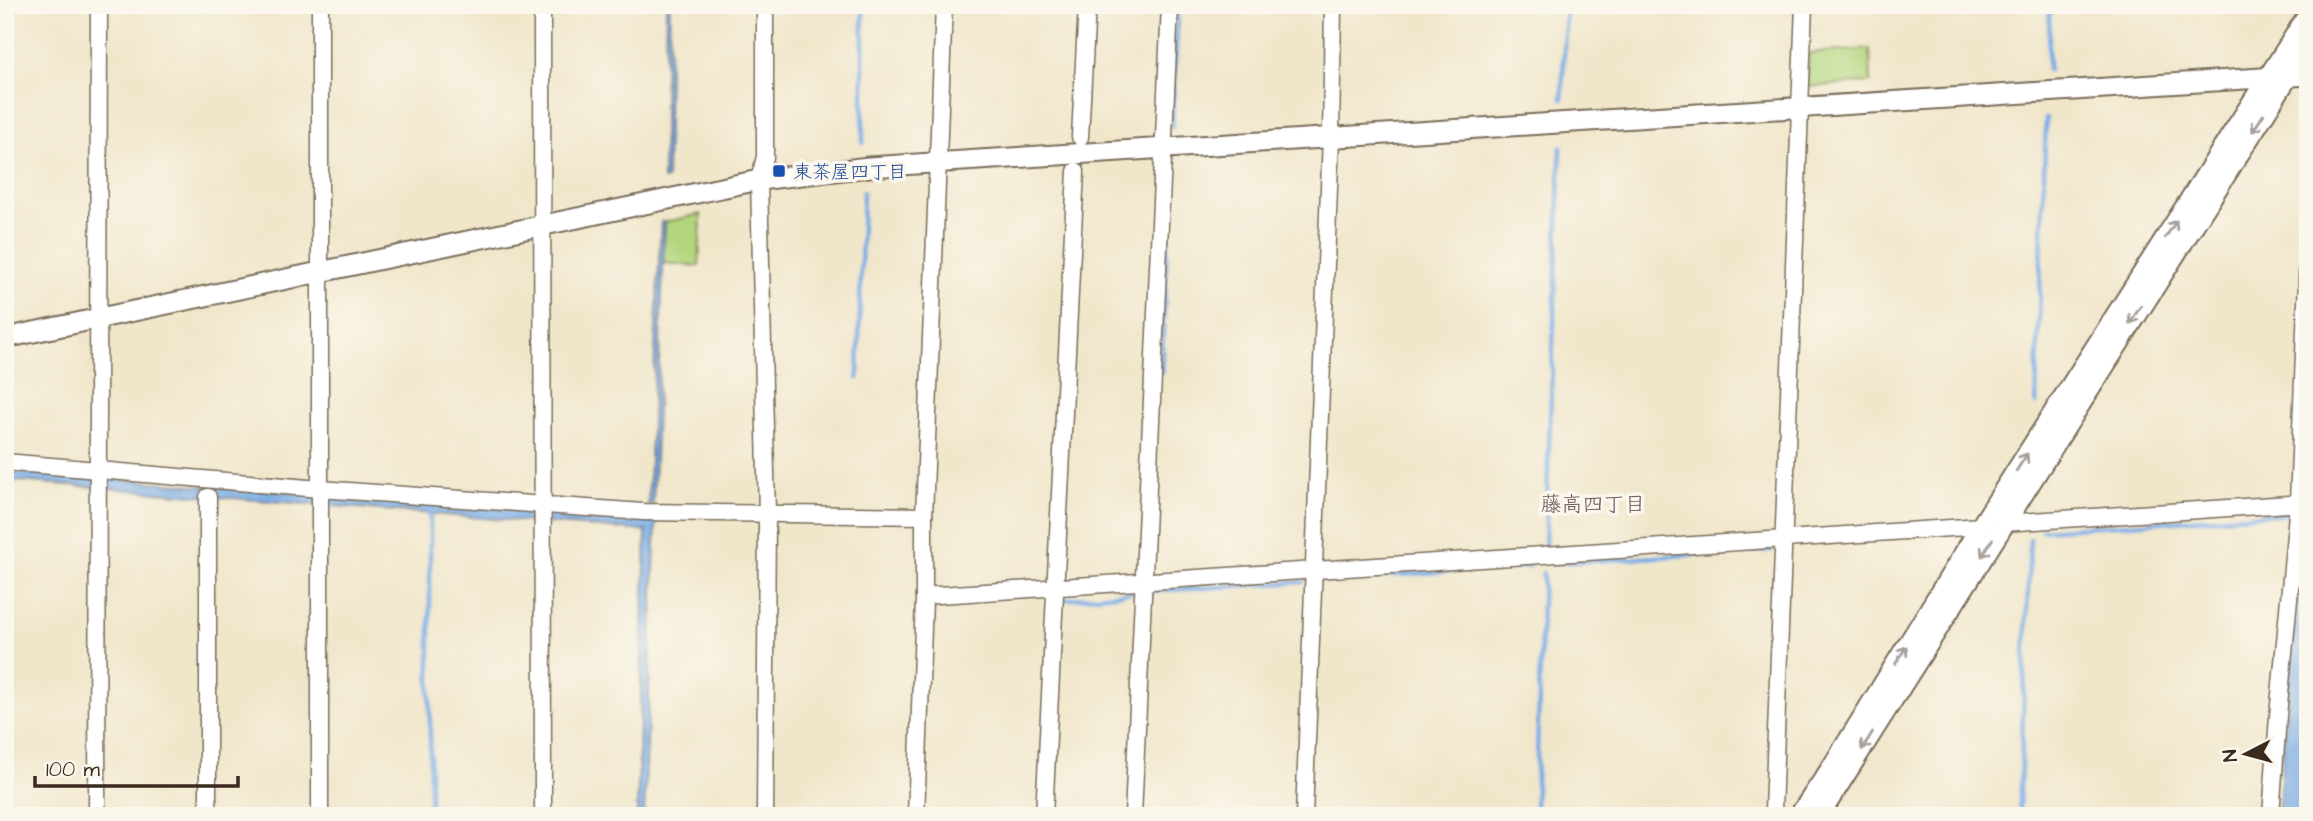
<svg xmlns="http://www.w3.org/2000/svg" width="2313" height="821" viewBox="0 0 2313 821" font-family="'Architects Daughter','Klee One',sans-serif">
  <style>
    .green { fill: #b3d57d; stroke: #77804e; stroke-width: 2 }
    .water { fill: #79ace5; stroke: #5a6b82; stroke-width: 2 }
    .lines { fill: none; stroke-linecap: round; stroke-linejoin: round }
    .stream { stroke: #79ace5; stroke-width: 4.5 }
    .minor-casing { stroke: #7a6c5a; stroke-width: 19 }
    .tertiary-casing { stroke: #7a6c5a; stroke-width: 23 }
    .minor { stroke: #fff; stroke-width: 16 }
    .tertiary { stroke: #fff; stroke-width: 19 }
    .oneway { stroke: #a79f9a }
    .transit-dot { fill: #1a4fb4; stroke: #fbf7ec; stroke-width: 2.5 }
    .labels { text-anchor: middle; stroke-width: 7; stroke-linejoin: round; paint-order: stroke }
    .transit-label { font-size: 19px; fill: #164399; stroke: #fbf7ec; text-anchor: start }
    .neighbourhood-label { font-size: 21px; fill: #6b525b; stroke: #fbf7ec }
  </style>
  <rect width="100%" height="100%" fill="#fbf7ec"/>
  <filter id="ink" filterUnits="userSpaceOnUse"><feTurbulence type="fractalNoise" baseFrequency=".0143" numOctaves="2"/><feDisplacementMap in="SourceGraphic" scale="14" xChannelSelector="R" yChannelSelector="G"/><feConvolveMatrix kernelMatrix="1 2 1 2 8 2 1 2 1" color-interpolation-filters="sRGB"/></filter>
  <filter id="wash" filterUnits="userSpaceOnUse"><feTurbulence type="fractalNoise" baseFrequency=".00686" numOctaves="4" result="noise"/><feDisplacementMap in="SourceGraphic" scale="28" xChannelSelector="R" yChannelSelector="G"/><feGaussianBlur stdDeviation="1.57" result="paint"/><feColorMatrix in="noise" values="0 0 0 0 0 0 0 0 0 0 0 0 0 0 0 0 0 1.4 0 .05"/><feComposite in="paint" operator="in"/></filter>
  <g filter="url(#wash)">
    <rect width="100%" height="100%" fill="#f0e6ca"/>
    <g class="green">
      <polygon points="1870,49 1871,82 1807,87 1809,53"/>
      <polygon points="701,214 699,266 663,263 665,222"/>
    </g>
    <g class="water">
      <polygon points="666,5 670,5 667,179 663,180"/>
      <polygon points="661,222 665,222 653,504 648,504"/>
      <polygon points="2308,403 2308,816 2278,816 2304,499"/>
      <polygon points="5,471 656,520 644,816 637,816 646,531 5,480"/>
    </g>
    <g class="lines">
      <g class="stream">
        <polyline points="2048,70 2050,5"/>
        <polyline points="1562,99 1566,5"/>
        <polyline points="1172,126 1178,5"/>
        <polyline points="863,143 863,5"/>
        <polyline points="1161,372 1171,170"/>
        <polyline points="858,378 863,192"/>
        <polyline points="2036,404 2046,118"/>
        <polyline points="430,509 430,816"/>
        <polyline points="2042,530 2289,513"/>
        <polyline points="1545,547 1561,147"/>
        <polyline points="1557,563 1772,550"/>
        <polyline points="1323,580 1529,566"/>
        <polyline points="1151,595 1151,591 1303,582"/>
        <polyline points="1061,602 1061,600 1132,592"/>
        <polyline points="1535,816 1543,573"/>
        <polyline points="2019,816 2030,539"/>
      </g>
    </g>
  </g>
  <g filter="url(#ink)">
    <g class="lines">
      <defs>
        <g id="minor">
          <polyline points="320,5 320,816"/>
          <polyline points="542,5 543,816"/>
          <polyline points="765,5 765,157 759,180 767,514 765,816"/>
          <polyline points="1080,137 1087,5"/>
          <polyline points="5,462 320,489 643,512 924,516"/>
          <polyline points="2003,523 2305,503"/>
          <polyline points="924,596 1981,526"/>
          <polyline points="97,816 99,5"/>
          <polyline points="208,816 208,497"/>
          <polyline points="916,816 924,600 924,516 944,5"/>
          <polyline points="1044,816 1076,171"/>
          <polyline points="1133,816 1170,5"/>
          <polyline points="1304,816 1331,138 1333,5"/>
          <polyline points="1775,816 1773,811 1804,5"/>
          <polyline points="2271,816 2278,716 2298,503 2308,255"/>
        </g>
        <g id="tertiary">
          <polyline points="5,338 759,180 869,167 2308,75"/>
          <polyline points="1799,816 1832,767 1981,526 2308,15"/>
          <polyline points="1819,816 2308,45"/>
        </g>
      </defs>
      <use href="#minor" class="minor-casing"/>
      <use href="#tertiary" class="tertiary-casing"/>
      <use href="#minor" class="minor"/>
      <use href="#tertiary" class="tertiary"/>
    </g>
    <defs><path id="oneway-shaft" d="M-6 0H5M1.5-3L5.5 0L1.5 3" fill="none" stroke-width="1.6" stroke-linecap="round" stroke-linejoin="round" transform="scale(1.75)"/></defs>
    <g class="oneway">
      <use href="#oneway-shaft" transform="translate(2258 123) rotate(123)"/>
      <use href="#oneway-shaft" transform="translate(2171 229) rotate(-57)"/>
      <use href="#oneway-shaft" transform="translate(2135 315) rotate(123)"/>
      <use href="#oneway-shaft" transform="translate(2022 462) rotate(-57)"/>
      <use href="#oneway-shaft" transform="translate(1987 548) rotate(122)"/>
      <use href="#oneway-shaft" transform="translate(1901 655) rotate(-58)"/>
      <use href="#oneway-shaft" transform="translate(1867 741) rotate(122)"/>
    </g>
  </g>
  <rect class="transit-dot" x="772" y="164" width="14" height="14" rx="3.5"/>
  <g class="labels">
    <g class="transit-label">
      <text x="793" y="178">東茶屋四丁目</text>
    </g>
    <g class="neighbourhood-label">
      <text x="1593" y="511">藤高四丁目</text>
    </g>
  </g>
  <rect width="2313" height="821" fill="none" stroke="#fbf7ec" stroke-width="28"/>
  <g transform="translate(2246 754) rotate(264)" stroke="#fbf7ec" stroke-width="5" paint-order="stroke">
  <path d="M0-5L12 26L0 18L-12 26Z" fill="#3b2a1e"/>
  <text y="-10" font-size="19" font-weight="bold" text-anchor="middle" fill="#3b2a1e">N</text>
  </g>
  <path d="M35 776v10h203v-10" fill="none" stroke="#3b2a1e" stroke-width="3.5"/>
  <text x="46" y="776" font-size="21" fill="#3b2a1e" stroke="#fbf7ec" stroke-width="5" paint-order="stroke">100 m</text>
</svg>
